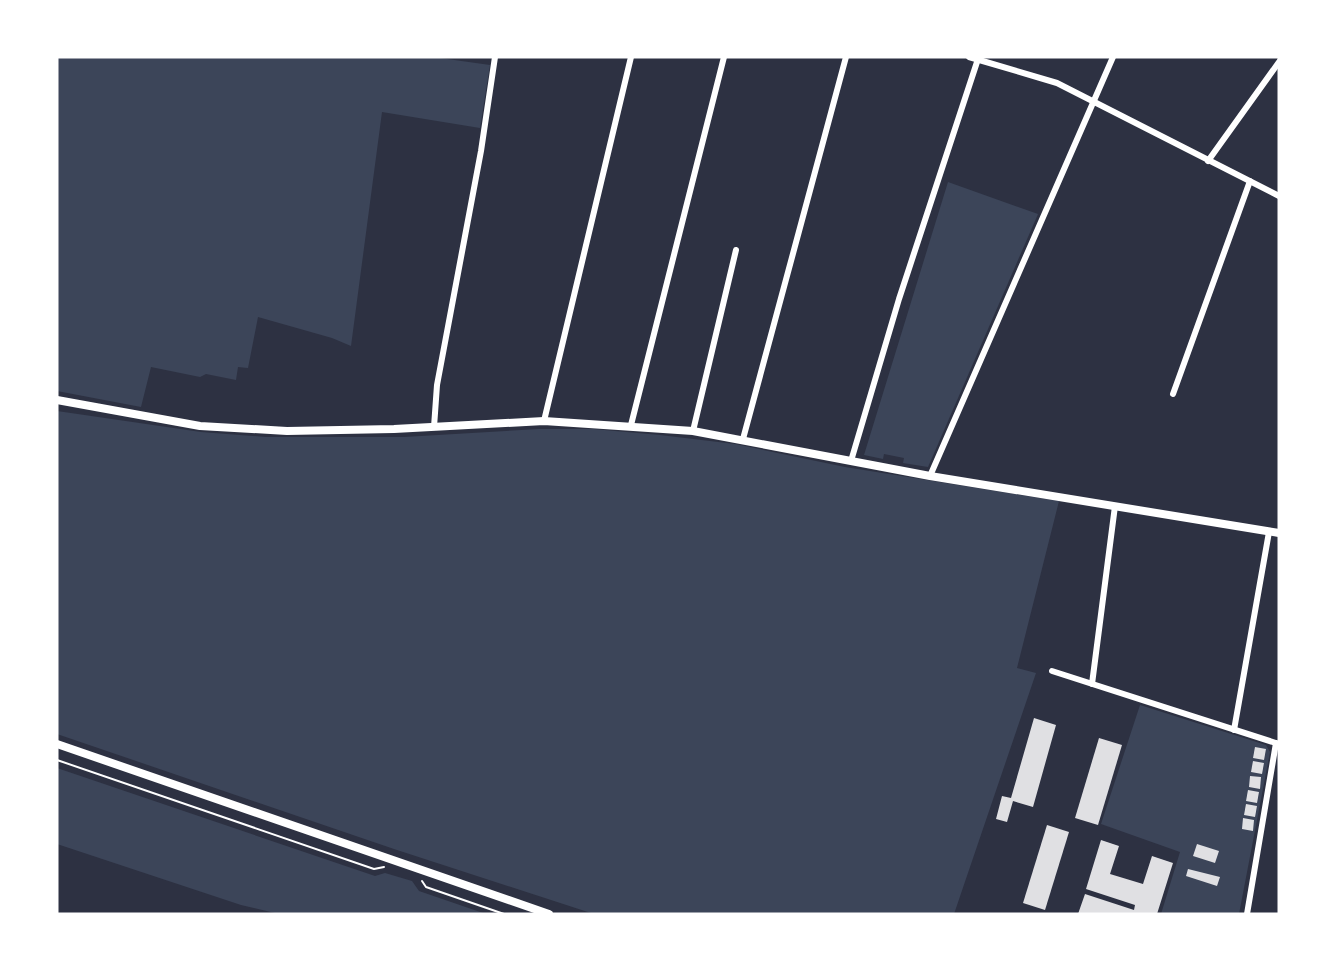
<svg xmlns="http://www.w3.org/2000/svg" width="1336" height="971" viewBox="0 0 1336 971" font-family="'Space Grotesk',sans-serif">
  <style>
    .green { fill: #3c4559 }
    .building { fill: #e0e0e3 }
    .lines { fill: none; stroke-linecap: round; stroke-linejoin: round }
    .path { stroke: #fff; stroke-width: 2 }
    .minor { stroke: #fff; stroke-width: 6 }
    .tertiary { stroke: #fff; stroke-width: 8 }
    .secondary { stroke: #fff; stroke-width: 8 }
  </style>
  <rect width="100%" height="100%" fill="#2d3142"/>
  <g class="green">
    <polygon points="57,57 433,57 490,65 480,128 382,112 351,346 332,338 258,317 248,368 238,367 236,380 206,374 200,377 151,367 141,407 57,391"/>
    <polygon points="948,182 1038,214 928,467 903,463 904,458 884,454 883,459 864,455"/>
    <polygon points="57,411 201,432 266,437 404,437 539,429 593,429 660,435 735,444 845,467 1059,501 1017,668 1036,673 954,914 594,914 394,849 57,734"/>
    <polygon points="1140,705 1266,745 1270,752 1239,914 1161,914 1180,852 1101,824"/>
    <polygon points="57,768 375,876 385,873 412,881 419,891 486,914 279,914 241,905 57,844"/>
  </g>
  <g class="building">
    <polygon points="1034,718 1056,725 1033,807 1013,801 1007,822 996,819 1002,796 1011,798"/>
    <polygon points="1099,738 1122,745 1098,825 1075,818"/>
    <polygon points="1255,747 1266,749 1264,760 1253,758"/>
    <polygon points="1253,761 1264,763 1262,774 1251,772"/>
    <polygon points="1250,776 1261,777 1260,789 1249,787"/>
    <polygon points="1248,790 1259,792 1257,803 1246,801"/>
    <polygon points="1246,804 1257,806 1255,817 1244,815"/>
    <polygon points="1243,818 1254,820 1253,831 1242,829"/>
    <polygon points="1047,825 1069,832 1045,910 1023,903"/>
    <polygon points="1101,840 1119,846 1110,874 1143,884 1152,856 1173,863 1157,914 1078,914 1085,894 1134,910 1135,905 1086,889"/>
    <polygon points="1197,844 1219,851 1215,863 1193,856"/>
    <polygon points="1188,869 1220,877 1217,886 1186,876"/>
  </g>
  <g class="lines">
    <g class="path">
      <polyline points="57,760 374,869 384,867"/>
      <polyline points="422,881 426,887 504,914"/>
    </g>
    <g class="minor">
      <polyline points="969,57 1057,83 1279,196"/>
      <polyline points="1208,161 1279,62"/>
      <polyline points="1173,394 1250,181"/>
      <polyline points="544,421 631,57"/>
      <polyline points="631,425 724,57"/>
      <polyline points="434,427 437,385 481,151 495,57"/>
      <polyline points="693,431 736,250"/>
      <polyline points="743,439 846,57"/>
      <polyline points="851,461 899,299 978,59"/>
      <polyline points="930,476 1113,57"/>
      <polyline points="1052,671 1279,744"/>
      <polyline points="1092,684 1115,506"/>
      <polyline points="1234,730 1269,532"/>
      <polyline points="1247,914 1276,743"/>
    </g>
    <polyline class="tertiary" points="57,400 200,426 287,431 394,429 544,421 693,431 930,476 1279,533"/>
    <polyline class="secondary" points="57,744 549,914"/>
  </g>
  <rect width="1336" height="971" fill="none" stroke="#ffffff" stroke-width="117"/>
</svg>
